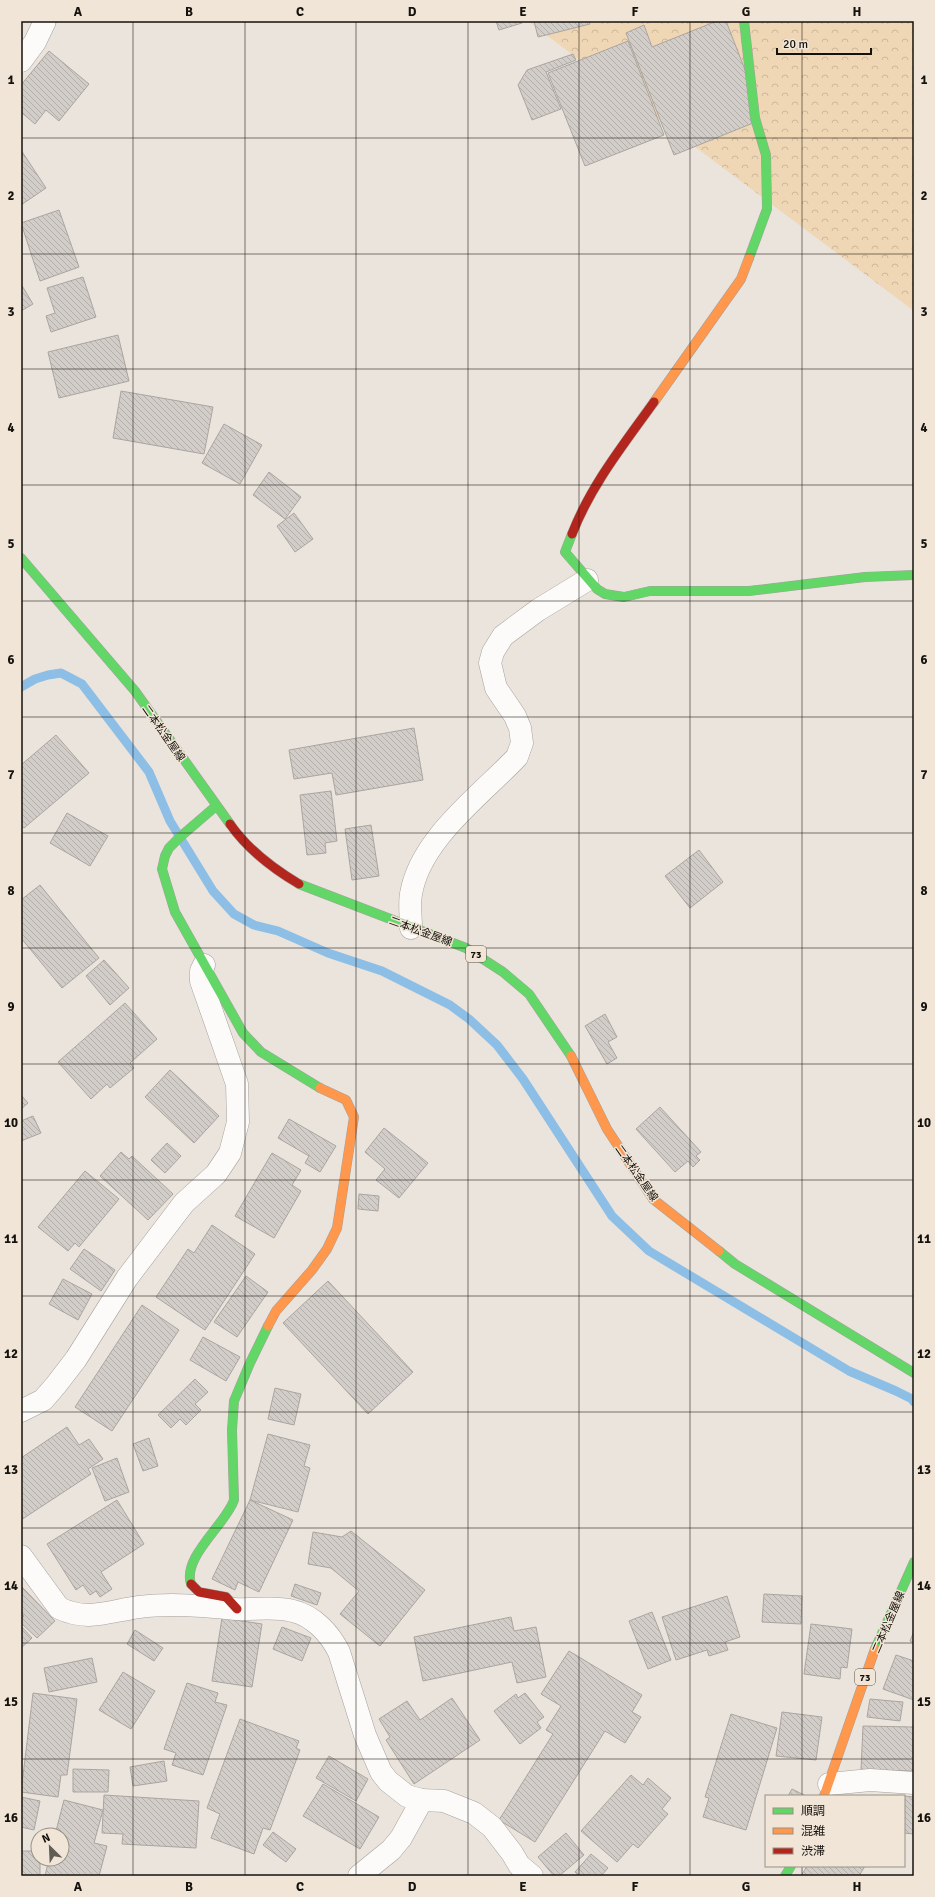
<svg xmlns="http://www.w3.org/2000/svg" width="935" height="1897" viewBox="0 0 935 1897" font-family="Signika,'Noto Sans JP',sans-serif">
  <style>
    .forest { fill: url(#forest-crowns) }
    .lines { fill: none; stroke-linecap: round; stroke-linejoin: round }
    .stream { stroke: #8cbee6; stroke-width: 9 }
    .building { fill: url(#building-back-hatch); stroke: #aaa59f }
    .street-casing { stroke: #a6a19c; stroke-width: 23 }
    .fast-casing { stroke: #a6a19c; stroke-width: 10 }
    .slow-casing { stroke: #a6a19c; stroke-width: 10 }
    .jam-casing { stroke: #a6a19c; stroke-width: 10 }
    .street { stroke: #fcfbfa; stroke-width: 22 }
    .fast { stroke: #63d668; stroke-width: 9 }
    .slow { stroke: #ff974d; stroke-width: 9 }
    .jam { stroke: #b3261e; stroke-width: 9 }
    .grid { fill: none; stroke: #15120d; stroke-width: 1; stroke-opacity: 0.55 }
    .labels { text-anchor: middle; stroke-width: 3; stroke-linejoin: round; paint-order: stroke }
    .shield { fill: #f0e5d7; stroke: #57514a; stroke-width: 1 }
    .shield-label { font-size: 10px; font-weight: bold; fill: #15120d }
    .street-label { font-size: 11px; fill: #15120d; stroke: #f0e5d7 }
    .neatline { fill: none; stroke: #15120d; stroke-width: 1.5 }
    .grid-label { font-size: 13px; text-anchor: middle; font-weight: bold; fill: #15120d }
  </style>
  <defs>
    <pattern id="forest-crowns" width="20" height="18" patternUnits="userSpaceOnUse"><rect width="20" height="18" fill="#efd6b4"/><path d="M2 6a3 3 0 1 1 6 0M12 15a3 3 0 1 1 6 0" fill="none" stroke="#ccb79a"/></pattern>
    <pattern id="building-back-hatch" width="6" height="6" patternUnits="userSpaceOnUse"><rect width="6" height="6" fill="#d2cdc8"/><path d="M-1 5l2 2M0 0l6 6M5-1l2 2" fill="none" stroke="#b3afab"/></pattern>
  </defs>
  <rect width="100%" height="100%" fill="#eae4dd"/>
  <polygon class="forest" points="529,21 914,21 914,311 533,25"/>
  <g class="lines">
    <polyline class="stream" points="21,687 35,679 48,675 61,673 82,684 149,772 170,821 213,891 234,914 254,925 278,931 328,953 382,971 450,1005 469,1019 497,1045 523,1079 612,1216 649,1251 849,1371 896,1391 912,1399 914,1402"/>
  </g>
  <g class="building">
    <polygon points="496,21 521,21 522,23 499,30"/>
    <polygon points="534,21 589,21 590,24 538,37"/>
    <polygon points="717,21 726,21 747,75 758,121 674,155 626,33 644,25 652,47"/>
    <polygon points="628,41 664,135 585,166 548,73"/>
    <polygon points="49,51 89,84 59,121 46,110 35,124 21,112 21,85"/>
    <polygon points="573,54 576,60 546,72 561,109 532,120 518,85 527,70"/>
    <polygon points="21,150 46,188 21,205"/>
    <polygon points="59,210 79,267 40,281 21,223"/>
    <polygon points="83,277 96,317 51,332 46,316 55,313 47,288"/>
    <polygon points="21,284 33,304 21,311"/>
    <polygon points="118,335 129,381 59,398 48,352"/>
    <polygon points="121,391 213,407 204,454 113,438"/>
    <polygon points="224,424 262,445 240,484 202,463"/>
    <polygon points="269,472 301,497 285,519 253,495"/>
    <polygon points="294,513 313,539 295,552 277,526"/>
    <polygon points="414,728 423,780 336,795 332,773 294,779 289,750"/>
    <polygon points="56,735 89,773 24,828 21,825 21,765"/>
    <polygon points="331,791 337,841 325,843 326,853 307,855 300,795"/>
    <polygon points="67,813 108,836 90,866 50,843"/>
    <polygon points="371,825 379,876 352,880 345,829"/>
    <polygon points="699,850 723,882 690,908 665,876"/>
    <polygon points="40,885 99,958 62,988 21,938 21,900"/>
    <polygon points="104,960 129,988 110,1005 86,976"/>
    <polygon points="125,1003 157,1039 130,1063 134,1068 110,1088 107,1084 91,1099 58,1062"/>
    <polygon points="605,1014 617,1037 608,1042 617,1058 607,1064 585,1026"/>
    <polygon points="170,1070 219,1116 194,1143 145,1097"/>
    <polygon points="21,1095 28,1103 21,1109"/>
    <polygon points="660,1107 701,1152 696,1156 700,1160 693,1167 688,1161 675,1172 636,1129"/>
    <polygon points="33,1116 41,1133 21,1141 21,1121"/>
    <polygon points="289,1119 336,1146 320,1172 305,1163 309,1156 278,1138"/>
    <polygon points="384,1128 428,1163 399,1198 376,1180 385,1169 365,1152"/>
    <polygon points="167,1143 181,1156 165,1173 151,1160"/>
    <polygon points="121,1152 129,1159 132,1156 173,1194 148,1220 100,1176"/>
    <polygon points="272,1153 301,1170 292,1185 301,1191 274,1238 235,1216"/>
    <polygon points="85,1171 119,1199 79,1247 75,1243 68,1251 38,1227"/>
    <polygon points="359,1194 379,1196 378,1211 358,1209"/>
    <polygon points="212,1225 255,1254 205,1330 156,1297 188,1249 194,1253"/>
    <polygon points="84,1249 115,1270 101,1291 70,1269"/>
    <polygon points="246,1276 268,1292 237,1337 214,1322"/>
    <polygon points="63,1279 92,1294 78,1320 49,1304"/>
    <polygon points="328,1281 413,1372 368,1414 283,1323"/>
    <polygon points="142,1305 179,1330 112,1431 75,1407"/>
    <polygon points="203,1337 240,1357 226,1381 190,1360"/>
    <polygon points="195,1379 208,1392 195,1404 201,1410 186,1425 180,1419 171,1428 158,1415"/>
    <polygon points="275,1388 301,1394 294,1425 268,1419"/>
    <polygon points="67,1427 79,1445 89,1439 103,1459 88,1469 91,1474 21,1520 21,1458"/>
    <polygon points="268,1434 310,1445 304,1466 310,1468 298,1512 250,1500"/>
    <polygon points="149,1438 158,1466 143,1471 133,1444"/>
    <polygon points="117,1458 129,1492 105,1501 92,1468"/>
    <polygon points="117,1500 144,1544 101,1572 112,1589 100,1597 96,1591 90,1595 83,1585 76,1590 47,1544"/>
    <polygon points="250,1500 293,1520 259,1592 238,1582 235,1590 212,1579"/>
    <polygon points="351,1531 425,1590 380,1646 340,1614 359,1591 331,1568 308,1564 313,1532 342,1537"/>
    <polygon points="295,1584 321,1593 317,1605 291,1596"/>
    <polygon points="22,1587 55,1621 37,1638 21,1623 21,1619 24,1616 21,1613"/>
    <polygon points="764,1594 802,1596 801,1624 762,1622"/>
    <polygon points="727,1596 740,1637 725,1642 728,1650 709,1656 707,1650 676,1660 662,1617"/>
    <polygon points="652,1612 671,1660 648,1669 629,1621"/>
    <polygon points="511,1617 514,1631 536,1627 546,1677 517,1683 512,1662 423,1681 414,1637"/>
    <polygon points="222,1618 262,1624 252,1687 212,1681"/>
    <polygon points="811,1624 852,1629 847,1668 841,1667 840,1679 804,1674"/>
    <polygon points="21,1626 32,1638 21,1648"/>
    <polygon points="282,1627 311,1638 302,1661 273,1649"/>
    <polygon points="135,1630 163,1648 154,1661 127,1644"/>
    <polygon points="914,1631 914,1643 910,1641"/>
    <polygon points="569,1651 642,1695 632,1712 641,1717 625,1743 605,1731 535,1842 499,1820 553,1734 546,1730 561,1706 541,1694"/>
    <polygon points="896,1655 914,1661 914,1700 883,1689"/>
    <polygon points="92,1658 97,1682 49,1692 44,1668"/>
    <polygon points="123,1672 155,1691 131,1729 99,1710"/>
    <polygon points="187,1683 218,1693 215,1702 227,1705 203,1775 172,1765 176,1753 164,1749"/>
    <polygon points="33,1693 77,1699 67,1775 61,1775 58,1797 21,1792"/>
    <polygon points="525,1693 544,1717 537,1722 541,1728 520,1744 494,1711 516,1694 518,1698"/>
    <polygon points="452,1698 480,1740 414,1784 386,1740 390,1737 379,1719 407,1701 420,1720"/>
    <polygon points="870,1699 903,1702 900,1721 867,1717"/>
    <polygon points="782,1712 822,1717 816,1760 776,1756"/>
    <polygon points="731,1714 777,1728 746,1830 703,1817 709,1798 705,1797"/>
    <polygon points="240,1719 299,1741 296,1748 300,1750 270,1830 263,1828 254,1854 211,1838 220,1814 207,1808"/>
    <polygon points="863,1726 914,1727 914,1771 861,1770"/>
    <polygon points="329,1756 368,1779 356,1801 316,1778"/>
    <polygon points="164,1761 167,1781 133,1786 130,1767"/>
    <polygon points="73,1769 109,1770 108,1792 73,1792"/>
    <polygon points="631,1775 643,1785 648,1778 671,1798 662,1809 668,1814 638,1848 633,1844 617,1862 581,1831"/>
    <polygon points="323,1784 379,1817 360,1849 303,1816"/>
    <polygon points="792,1789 806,1796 788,1796"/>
    <polygon points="104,1795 199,1801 196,1848 122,1844 123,1834 102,1833"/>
    <polygon points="904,1796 914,1797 914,1834 904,1833"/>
    <polygon points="21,1797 40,1801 34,1830 21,1827"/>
    <polygon points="64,1800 103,1810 94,1843 107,1846 99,1876 45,1876 49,1859 62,1859 62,1835 55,1835"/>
    <polygon points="273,1832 296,1849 286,1862 263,1845"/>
    <polygon points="566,1833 584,1855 559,1876 554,1876 538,1857"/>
    <polygon points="21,1851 38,1851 38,1859 40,1859 40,1876 21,1876"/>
    <polygon points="591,1854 608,1868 601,1876 580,1876 575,1872"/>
    <polygon points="807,1866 865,1866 859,1876 801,1876"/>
  </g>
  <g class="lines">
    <defs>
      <g id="street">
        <polyline points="21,61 35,42 45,21"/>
        <path d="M 411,928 C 411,917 409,904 411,894 C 420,839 481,795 517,757 L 522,743 L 520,728 L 515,716 L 496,688 L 490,663 L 493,652 L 503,636 L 538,610 L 587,580"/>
        <polyline points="21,1411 43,1400 56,1385 76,1359 127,1278 184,1203 216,1174 230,1153 238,1122 237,1084 201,981 201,971 204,965"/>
        <path d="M 21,1556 L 59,1608 C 88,1622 109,1611 139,1607 C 171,1603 204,1606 236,1609 C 255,1610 274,1606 293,1611 C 314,1616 330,1634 339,1652 L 365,1735 L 381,1772 L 388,1781 L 407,1796 L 422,1800 L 444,1801 L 474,1813 L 492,1827 L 512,1853 L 519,1865 L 532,1876"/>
        <polyline points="829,1784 870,1780 914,1783"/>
        <polyline points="359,1876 391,1850 401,1838 422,1800"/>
      </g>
      <g id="fast">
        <polyline points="744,21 755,118 766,155 767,209 749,258"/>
        <polyline points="572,534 565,552 597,589 605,594 624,597 650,591 749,591 865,577 914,575"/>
        <polyline points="21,558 135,691 230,824"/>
        <polyline points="216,806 180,837 169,848 165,856 162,869 175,912 243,1033 261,1052 320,1088"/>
        <polyline points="299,884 466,948 503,972 529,994 571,1056"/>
        <polyline points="719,1251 735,1264 914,1373"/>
        <path d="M 191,1584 C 182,1557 226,1524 234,1500 L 232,1430 L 234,1401 L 250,1363 L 268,1326"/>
        <polyline points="875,1649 914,1562"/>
        <polyline points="785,1876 791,1866"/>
      </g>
      <g id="slow">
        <polyline points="654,402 741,279 749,258"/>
        <polyline points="571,1056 607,1129 653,1199 719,1251"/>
        <polyline points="268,1326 276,1311 312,1270 327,1249 337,1228 354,1117 346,1100 320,1088"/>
        <polyline points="824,1796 875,1649"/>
      </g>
      <g id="jam">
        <path d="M 572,534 C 591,485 624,444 654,402"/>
        <path d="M 230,824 C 248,850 272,868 299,884"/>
        <polyline points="191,1584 199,1592 226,1597 237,1609"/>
      </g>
    </defs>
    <use href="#street" class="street-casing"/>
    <use href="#fast" class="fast-casing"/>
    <use href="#slow" class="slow-casing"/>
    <use href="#jam" class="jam-casing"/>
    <use href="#street" class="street"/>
    <use href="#fast" class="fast"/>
    <use href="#slow" class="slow"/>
    <use href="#jam" class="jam"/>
  </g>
  <path class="grid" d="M 133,21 L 133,1876M 245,21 L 245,1876M 356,21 L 356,1876M 468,21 L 468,1876M 579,21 L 579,1876M 690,21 L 690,1876M 802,21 L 802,1796M 21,138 L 914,138M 21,254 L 914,254M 21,369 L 914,369M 21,485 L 914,485M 21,601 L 914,601M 21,717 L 914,717M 21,833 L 914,833M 21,948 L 914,948M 21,1064 L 914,1064M 21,1180 L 914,1180M 21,1296 L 914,1296M 21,1412 L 914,1412M 21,1528 L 914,1528M 21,1643 L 914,1643M 21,1759 L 914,1759M 802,1866 L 802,1876"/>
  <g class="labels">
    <g class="shield">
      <rect x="466" y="946" width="20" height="16" rx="3"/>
      <rect x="855" y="1669" width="20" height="16" rx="3"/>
    </g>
    <g class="shield-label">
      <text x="476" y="958">73</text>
      <text x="865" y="1681">73</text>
    </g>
    <g class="street-label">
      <text transform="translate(164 733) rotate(55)" y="4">二本松金屋線</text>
      <text transform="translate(421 931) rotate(20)" y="4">二本松金屋線</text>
      <text transform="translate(637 1173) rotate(55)" y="4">二本松金屋線</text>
      <text transform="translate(888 1622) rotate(-67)" y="4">二本松金屋線</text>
    </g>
  </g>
  <rect width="935" height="1897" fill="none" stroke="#f0e5d7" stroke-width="44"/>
  <rect x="765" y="1795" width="140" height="72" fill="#f0e5d7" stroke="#989186"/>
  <rect x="773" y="1808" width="20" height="6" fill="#63d668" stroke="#989186"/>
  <text x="801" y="1815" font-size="12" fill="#15120d">順調</text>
  <rect x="773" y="1828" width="20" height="6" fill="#ff974d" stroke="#989186"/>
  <text x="801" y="1835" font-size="12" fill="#15120d">混雑</text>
  <rect x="773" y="1848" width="20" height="6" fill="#b3261e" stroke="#989186"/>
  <text x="801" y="1855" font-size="12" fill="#15120d">渋滞</text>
  <g transform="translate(50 1847) rotate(336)"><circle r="19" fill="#f0e5d7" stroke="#989186"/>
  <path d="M0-3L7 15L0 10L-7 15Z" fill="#605c56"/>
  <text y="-6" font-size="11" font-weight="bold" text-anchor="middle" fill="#15120d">N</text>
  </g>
  <path d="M777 48v6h94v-6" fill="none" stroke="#15120d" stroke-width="2"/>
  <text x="783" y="48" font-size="12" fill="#15120d" stroke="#f0e5d7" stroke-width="3" paint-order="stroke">20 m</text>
  <rect x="22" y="22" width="891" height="1853" class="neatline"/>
  <g class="grid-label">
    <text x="78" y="16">A</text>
    <text x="189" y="16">B</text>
    <text x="300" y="16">C</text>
    <text x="412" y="16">D</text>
    <text x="523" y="16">E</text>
    <text x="635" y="16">F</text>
    <text x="746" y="16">G</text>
    <text x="857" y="16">H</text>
    <text x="11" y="84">1</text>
    <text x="924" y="84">1</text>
    <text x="11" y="200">2</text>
    <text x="924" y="200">2</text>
    <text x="11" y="316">3</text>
    <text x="924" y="316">3</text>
    <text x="11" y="432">4</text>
    <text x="924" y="432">4</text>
    <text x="11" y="548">5</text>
    <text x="924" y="548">5</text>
    <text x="11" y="664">6</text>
    <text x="924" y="664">6</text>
    <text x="11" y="779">7</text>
    <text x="924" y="779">7</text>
    <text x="11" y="895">8</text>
    <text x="924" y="895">8</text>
    <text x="11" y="1011">9</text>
    <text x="924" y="1011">9</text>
    <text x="11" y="1127">10</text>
    <text x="924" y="1127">10</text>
    <text x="11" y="1243">11</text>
    <text x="924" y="1243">11</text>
    <text x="11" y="1358">12</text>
    <text x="924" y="1358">12</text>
    <text x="11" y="1474">13</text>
    <text x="924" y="1474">13</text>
    <text x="11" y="1590">14</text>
    <text x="924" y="1590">14</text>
    <text x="11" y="1706">15</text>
    <text x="924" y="1706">15</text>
    <text x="11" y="1822">16</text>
    <text x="924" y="1822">16</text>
    <text x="78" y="1891">A</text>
    <text x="189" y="1891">B</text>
    <text x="300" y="1891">C</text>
    <text x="412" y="1891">D</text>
    <text x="523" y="1891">E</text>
    <text x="635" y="1891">F</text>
    <text x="746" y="1891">G</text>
    <text x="857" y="1891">H</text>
  </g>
</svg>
